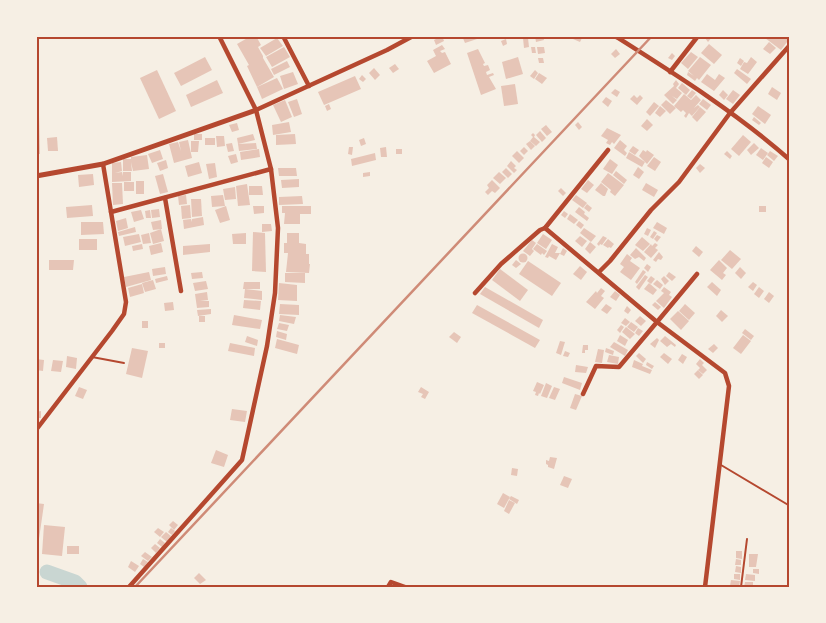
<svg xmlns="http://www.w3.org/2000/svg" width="826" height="623" viewBox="0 0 826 623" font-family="Merriweather,serif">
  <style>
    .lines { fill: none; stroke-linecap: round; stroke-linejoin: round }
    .river { stroke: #c9d6d2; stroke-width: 15 }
    .building { fill: #e6c5b7 }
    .service { stroke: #b5482f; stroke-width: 2 }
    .minor { stroke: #b5482f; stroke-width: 4.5 }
    .tertiary { stroke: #b5482f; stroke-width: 5 }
    .rail { stroke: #cf8b77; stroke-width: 2.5 }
    .neatline { fill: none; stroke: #b5482f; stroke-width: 2 }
  </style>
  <rect width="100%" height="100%" fill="#f6efe4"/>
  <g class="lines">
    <polyline class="river" points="47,572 75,582 80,587"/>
  </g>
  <g class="building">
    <polygon points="251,36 256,36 261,45 258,47 263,56 263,58 274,77 257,87 247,66 249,65 237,44"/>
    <polygon points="442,36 444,41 436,45 434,40"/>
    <polygon points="462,36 483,36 483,37 465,43"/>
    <polygon points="535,36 543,36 544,40 536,42"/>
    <polygon points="574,36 583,36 580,42 573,39"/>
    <polygon points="706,36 711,36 712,37 708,42 705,38"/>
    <polygon points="767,36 790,36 790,38 781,50 765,38"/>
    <polygon points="277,38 283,46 266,56 260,48"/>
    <polygon points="523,38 528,38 529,47 524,48"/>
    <polygon points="506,39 507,44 503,46 501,41"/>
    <polygon points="769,42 776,48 770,54 763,49"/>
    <polygon points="709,44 722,55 714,64 701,53"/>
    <polygon points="442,45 445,49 440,51 442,53 445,52 451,64 434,73 427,61 436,56 433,50"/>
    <polygon points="284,47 290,57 272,67 266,57"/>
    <polygon points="531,47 535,47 536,53 532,53"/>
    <polygon points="537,47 544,47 545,53 538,54"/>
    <polygon points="478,49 485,63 483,64 484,66 488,65 490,70 486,72 487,75 493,73 494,75 489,77 496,89 481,95 467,53"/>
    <polygon points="616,49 620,54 615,58 611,54"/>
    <polygon points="691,52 698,57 688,69 681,63"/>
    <polygon points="672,53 675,56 672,60 668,58"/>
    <polygon points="205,57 212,70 181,86 174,73"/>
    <polygon points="518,57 523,74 506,79 502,62"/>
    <polygon points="700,57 711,65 699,80 697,78 695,81 687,75 688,72 694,76 688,71"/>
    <polygon points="751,57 757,62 748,74 740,69 744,62 747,63"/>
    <polygon points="538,58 543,58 544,63 539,63"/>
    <polygon points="740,58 744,61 741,66 737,63"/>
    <polygon points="287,61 290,67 274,75 271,69"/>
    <polygon points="395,64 399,69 393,73 389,68"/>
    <polygon points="374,68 380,75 375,80 369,73"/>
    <polygon points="737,69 751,79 747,84 734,73"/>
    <polygon points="157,70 176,111 159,119 140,78"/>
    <polygon points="535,70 538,73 534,79 530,76"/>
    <polygon points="293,72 298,84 284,89 280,76"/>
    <polygon points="539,73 547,78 542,84 535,79"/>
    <polygon points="707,74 715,80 719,74 725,78 714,91 701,82"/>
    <polygon points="362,75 366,79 363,82 359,79"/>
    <polygon points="355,76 361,89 324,105 318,92"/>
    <polygon points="277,78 283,89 262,99 257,87"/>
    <polygon points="217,80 223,93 191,107 186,95"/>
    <polygon points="676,80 679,84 676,88 682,93 677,99 672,96 677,100 673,104 664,95 674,86 673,84"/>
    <polygon points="682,83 690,90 686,95 678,88"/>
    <polygon points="515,84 518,104 504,106 501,86"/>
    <polygon points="772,87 781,93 777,100 768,94"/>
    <polygon points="615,89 620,92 617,97 611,93"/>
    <polygon points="692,90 696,93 691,99 687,96"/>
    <polygon points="723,90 728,95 724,100 719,95"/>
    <polygon points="733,90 740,95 733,104 726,99"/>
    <polygon points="684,94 691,100 696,95 701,100 694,108 698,105 700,107 692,116 689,113 686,118 684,116 686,113 683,110 681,112 674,106"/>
    <polygon points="634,95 637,98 640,95 643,98 637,105 630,99"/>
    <polygon points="606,97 612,101 608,107 602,102"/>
    <polygon points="297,99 302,114 294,117 288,102"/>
    <polygon points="703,99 711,105 707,110 699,104"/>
    <polygon points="285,100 292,117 281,122 273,105"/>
    <polygon points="666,100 676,108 670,114 661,105"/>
    <polygon points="654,102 659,106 650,116 646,112"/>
    <polygon points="329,104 331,109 327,111 325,106"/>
    <polygon points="660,106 666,111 660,117 655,113"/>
    <polygon points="758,106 771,115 765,124 752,114"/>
    <polygon points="700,107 706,112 697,122 692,117"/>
    <polygon points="36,115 39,115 40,154 36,154"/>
    <polygon points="754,117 761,123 759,125 752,120"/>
    <polygon points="647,119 653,125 647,131 641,126"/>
    <polygon points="289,122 291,132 273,135 272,125"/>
    <polygon points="578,122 582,127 579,130 575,125"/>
    <polygon points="237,123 239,130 232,132 229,125"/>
    <polygon points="546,125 552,132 547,136 541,129"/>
    <polygon points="607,128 621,135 614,144 612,142 610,145 606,143 608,140 601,136"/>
    <polygon points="540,131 546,138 542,142 536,135"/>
    <polygon points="533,133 535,135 534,137 540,142 536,146 530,141 533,137 531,135"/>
    <rect x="194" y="134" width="8" height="6"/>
    <polygon points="253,134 255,140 238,144 237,138"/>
    <polygon points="295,134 296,144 276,145 276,135"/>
    <polygon points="743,135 751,142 739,156 731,149"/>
    <polygon points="216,136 224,136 225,146 217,147"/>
    <polygon points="57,137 58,151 48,151 47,138"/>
    <rect x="205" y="138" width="10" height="7"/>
    <polygon points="364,138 366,144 361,146 359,140"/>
    <polygon points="188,140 192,158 174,163 169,144 178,142 181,151 179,142"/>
    <polygon points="620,140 627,146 624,150 627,153 625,156 614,148"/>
    <polygon points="191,141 199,141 198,152 191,152"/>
    <polygon points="530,141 535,146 531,150 526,144"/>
    <polygon points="232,143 234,151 228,152 226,144"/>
    <polygon points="256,143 257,149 239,151 238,144"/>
    <polygon points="754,143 759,148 751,155 747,150"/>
    <polygon points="633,146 639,150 635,155 629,151"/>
    <polygon points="349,147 353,147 352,155 348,154"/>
    <polygon points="386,147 387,157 381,157 380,148"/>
    <polygon points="524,147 528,151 524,155 520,151"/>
    <polygon points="761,148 768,153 763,160 756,155"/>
    <polygon points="259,149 260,157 241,160 240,152"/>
    <rect x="396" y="149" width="6" height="5"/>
    <polygon points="160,150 163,159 152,163 148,154"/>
    <polygon points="643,150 646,152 647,150 654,155 647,164 639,156"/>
    <polygon points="517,151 524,158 519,163 512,156"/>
    <polygon points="727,151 732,156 730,159 724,154"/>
    <polygon points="770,151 778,156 774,161 767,155"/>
    <polygon points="629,152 645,162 642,167 626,158"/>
    <polygon points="375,153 376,160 352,166 351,159"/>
    <polygon points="236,154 238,162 231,164 228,156"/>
    <polygon points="147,155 149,169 133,171 131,162 132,171 123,171 123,159 131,159 131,157"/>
    <polygon points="654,157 661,162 655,171 647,166"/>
    <polygon points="766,157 773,162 769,168 762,163"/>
    <polygon points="610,159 618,165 612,174 603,169"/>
    <polygon points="166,160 168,168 160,171 157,163"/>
    <polygon points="511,161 516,166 514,168 517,170 514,173 507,166"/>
    <polygon points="121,162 122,171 115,173 122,172 123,176 123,172 131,172 131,181 112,182 112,163"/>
    <polygon points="199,162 202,173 188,177 185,166"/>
    <polygon points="215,163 217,177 209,179 206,164"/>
    <polygon points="700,164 705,168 700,173 696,168"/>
    <polygon points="638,167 644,172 639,179 633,175"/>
    <polygon points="278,168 296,168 297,176 279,176"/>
    <polygon points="506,168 512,174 508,178 502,172"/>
    <polygon points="616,171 627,180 624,184 613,175"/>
    <polygon points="370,172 370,176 363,177 363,173"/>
    <polygon points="499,172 506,178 500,184 493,178"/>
    <polygon points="608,173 624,185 615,196 610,192 611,190 601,182"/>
    <polygon points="93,174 94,185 79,187 78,175"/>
    <polygon points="163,174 168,192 160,194 155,176"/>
    <polygon points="299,179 299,187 282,188 281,180"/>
    <polygon points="492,180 500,188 495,193 492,191 488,195 485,192 489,188 487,185"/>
    <polygon points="588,180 594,185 587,193 581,189"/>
    <rect x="136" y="181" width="8" height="13"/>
    <rect x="124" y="182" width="10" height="9"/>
    <polygon points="112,183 122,183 123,204 113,205"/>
    <polygon points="601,183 608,189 605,196 603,196 595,190"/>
    <polygon points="646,183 658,190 654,197 642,190"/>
    <polygon points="247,184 250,205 238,206 236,186"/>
    <polygon points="249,186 262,186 263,195 249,195"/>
    <polygon points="235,187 236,199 225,200 223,189"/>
    <polygon points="561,188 566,193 563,196 558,191"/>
    <polygon points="186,195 187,204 179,205 178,196"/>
    <polygon points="223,195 225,206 212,207 211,196"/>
    <polygon points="576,195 587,203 583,208 572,200"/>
    <polygon points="302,196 303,204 279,205 279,197"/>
    <polygon points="191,199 201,199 202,216 192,217"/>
    <polygon points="587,204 592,208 589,212 584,208"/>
    <polygon points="92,205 93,216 67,218 66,207"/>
    <polygon points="190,205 191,218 182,219 181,206"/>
    <polygon points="226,206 230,220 220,223 215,210"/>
    <polygon points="253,206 264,206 264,213 254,214"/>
    <polygon points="282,206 311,206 311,214 293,214 300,214 300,224 284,224 285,213 282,213"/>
    <rect x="759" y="206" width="7" height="6"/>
    <polygon points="579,207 585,212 584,214 589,218 587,221 575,212"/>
    <polygon points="159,209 160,217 152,218 151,210"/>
    <polygon points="141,210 144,219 134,222 131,212"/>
    <polygon points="150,210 151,218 146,218 145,211"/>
    <polygon points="564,211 568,214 565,218 561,215"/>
    <polygon points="570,214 578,220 574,224 567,219"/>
    <polygon points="203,217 204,225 184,229 183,220 191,219 192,222 192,219"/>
    <polygon points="126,218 128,228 118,231 116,221"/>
    <polygon points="161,220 162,229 153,230 151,222"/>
    <polygon points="579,221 584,225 581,229 576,225"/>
    <polygon points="81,222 103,222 104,234 81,235"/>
    <polygon points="657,222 667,228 664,234 653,228"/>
    <polygon points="262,224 271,224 272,231 262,232"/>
    <polygon points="135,227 136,232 119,236 118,232"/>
    <polygon points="584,228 596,236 591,242 580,233"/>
    <polygon points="647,228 651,230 648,236 644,234"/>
    <polygon points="161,229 164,241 153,244 150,233"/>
    <polygon points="654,231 657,233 653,239 650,237"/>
    <polygon points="253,232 265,233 266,272 252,271"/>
    <polygon points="149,233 151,243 143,244 141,235"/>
    <polygon points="246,233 246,244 233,244 232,234"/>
    <polygon points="287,233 299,233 299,243 306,244 306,254 309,254 309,264 300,264 310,264 309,273 286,272 288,253 284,253 284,243 287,243"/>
    <polygon points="139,234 141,242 125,246 123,237"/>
    <polygon points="543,234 552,240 546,249 537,243"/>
    <polygon points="657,235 661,237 657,242 654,239"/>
    <polygon points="580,236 587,241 582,247 575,241"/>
    <polygon points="603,236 607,238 602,245 600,244 599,246 597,244"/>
    <polygon points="642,237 650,244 643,251 635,245"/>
    <rect x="79" y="239" width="18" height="11"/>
    <polygon points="608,239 614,244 611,248 609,247 608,248 603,245"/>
    <polygon points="532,240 536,243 532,249 534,251 530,256 523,251"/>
    <polygon points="590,242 596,247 590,254 585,249"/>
    <polygon points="161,243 163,252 151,255 149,246"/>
    <polygon points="655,243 658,245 655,248 658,250 651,258 644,252 651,244 652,246"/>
    <polygon points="142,244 143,249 133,251 132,246"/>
    <polygon points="210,244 210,252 183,255 183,246"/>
    <polygon points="537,244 547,251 544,255 542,253 541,255 533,249"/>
    <polygon points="552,244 558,247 555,253 560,253 556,260 549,256 548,258 545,257"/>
    <polygon points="696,246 703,252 699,257 692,251"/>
    <polygon points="563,248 567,251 564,256 560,254"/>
    <polygon points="636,248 646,258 644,261 639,257 635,259 630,255"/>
    <polygon points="730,250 741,259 732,269 721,260"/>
    <polygon points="659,252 663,257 661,260 658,259 656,262 653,260"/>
    <circle cx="523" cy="258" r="4.5"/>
    <polygon points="627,254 632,258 630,261 640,268 631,280 620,272 624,267 620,264"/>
    <polygon points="49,260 74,260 73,270 49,270"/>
    <polygon points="516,260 521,264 516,268 512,265"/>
    <polygon points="719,260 727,268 723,273 726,275 722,280 710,270"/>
    <polygon points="528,261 561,283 552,296 519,274"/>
    <polygon points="647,264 651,267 648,272 644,268"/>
    <polygon points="580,266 587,272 581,280 573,274"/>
    <polygon points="165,267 166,274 153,276 152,269"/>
    <polygon points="740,267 746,273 741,279 735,273"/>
    <polygon points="500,269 528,290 520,301 492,280"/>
    <polygon points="643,270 646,272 637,284 635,282"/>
    <polygon points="149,272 151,280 126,287 124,277"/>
    <polygon points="202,272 203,278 192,279 191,273"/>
    <polygon points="669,272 676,277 672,281 666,276"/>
    <polygon points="285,273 305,273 305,283 285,282"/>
    <polygon points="645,275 648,277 639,290 636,287"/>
    <polygon points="167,276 168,280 156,283 155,279"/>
    <polygon points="651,276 655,279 651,284 647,281"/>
    <polygon points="664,276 669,281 665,285 661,279"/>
    <polygon points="153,280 156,289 145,292 142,283"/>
    <polygon points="657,280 663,285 660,289 653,284"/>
    <polygon points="206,281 208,289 195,291 193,283"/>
    <polygon points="244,282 260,282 260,289 243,289"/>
    <polygon points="712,282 721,290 717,296 707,287"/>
    <polygon points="753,282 757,285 753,291 748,287"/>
    <polygon points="279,283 297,285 297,301 278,300"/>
    <polygon points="649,283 657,290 653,295 644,289"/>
    <polygon points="142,284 144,293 130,297 128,288"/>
    <polygon points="485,287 543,320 539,328 480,294"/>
    <polygon points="664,287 671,292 669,295 672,297 664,308 656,301 664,293 661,291"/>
    <polygon points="759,287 764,291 759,298 754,294"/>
    <polygon points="601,288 605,291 601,296 604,298 595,309 586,302 596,291 597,293"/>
    <polygon points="245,289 262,291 262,300 244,298"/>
    <polygon points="615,291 620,295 616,301 610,297"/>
    <polygon points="207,292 208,300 200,301 209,301 209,307 197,308 195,294"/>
    <polygon points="769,292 774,296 769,303 764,299"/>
    <polygon points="244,300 261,301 260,310 243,308"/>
    <polygon points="173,302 174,310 165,311 164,303"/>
    <polygon points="655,302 661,307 658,310 652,305"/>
    <polygon points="280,304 299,305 299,315 279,314"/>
    <polygon points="606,304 612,308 607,314 601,310"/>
    <polygon points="685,304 695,313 689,320 679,311"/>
    <polygon points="477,305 540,340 535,348 472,313"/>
    <polygon points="627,306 631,310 628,314 624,311"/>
    <polygon points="211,309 211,314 198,316 197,310"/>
    <polygon points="721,310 728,316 722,322 716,316"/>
    <polygon points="678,311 689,321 681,330 670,319"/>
    <polygon points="234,315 262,320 260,329 232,325"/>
    <polygon points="280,315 296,317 294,324 279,321"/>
    <rect x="199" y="316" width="6" height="6"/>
    <polygon points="640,316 646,321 641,326 635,321"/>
    <polygon points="625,318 630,322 626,326 621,323"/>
    <rect x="142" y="321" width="6" height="7"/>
    <polygon points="631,322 638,327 634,332 627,327"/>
    <polygon points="279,323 289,325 287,331 277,329"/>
    <polygon points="621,325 624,327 620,333 617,330"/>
    <polygon points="626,327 635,334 630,339 622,332"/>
    <polygon points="638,328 643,331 639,336 635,333"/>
    <polygon points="745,329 754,336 751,340 742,333"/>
    <polygon points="277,331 287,334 286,340 276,337"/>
    <polygon points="454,332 461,337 457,343 449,337"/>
    <polygon points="620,335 628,340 625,346 617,341"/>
    <polygon points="743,335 751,341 741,354 733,348"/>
    <polygon points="247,336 258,340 257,346 245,342"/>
    <polygon points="665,336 676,345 675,347 671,344 667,347 660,341"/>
    <polygon points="657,338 659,340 655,348 650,344"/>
    <polygon points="277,339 299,345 297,354 275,348"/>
    <polygon points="560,341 565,342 561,355 556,353"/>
    <polygon points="614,342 628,350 625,356 610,347"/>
    <rect x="159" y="343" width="6" height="5"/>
    <polygon points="230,343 255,348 254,356 228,351"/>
    <polygon points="714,344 718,348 713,353 708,349"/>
    <polygon points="583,345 588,345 588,350 585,350 585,353 582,353"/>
    <polygon points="132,348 148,351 142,378 126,374"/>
    <polygon points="606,348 614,351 613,355 605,352"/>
    <polygon points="598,349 604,350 602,363 595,362"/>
    <polygon points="565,351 570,353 568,357 563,356"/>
    <polygon points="639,353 646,359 643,363 636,356"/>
    <polygon points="664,353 672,359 668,364 660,357"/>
    <polygon points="682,354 687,357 683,364 678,360"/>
    <polygon points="609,355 619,357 618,364 607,362"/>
    <polygon points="67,356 77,358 76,369 66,367"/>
    <polygon points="36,359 44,360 43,371 36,370"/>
    <polygon points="700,359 704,363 702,365 707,370 703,374 698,370 700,368 696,364"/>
    <polygon points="53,360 63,361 61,372 51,371"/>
    <polygon points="634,360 643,364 642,366 652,370 650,374 632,367"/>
    <polygon points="647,362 654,366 652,369 646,365"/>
    <polygon points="576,365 588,367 586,373 575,372"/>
    <polygon points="698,370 703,375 699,379 694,374"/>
    <polygon points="564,377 582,383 580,390 562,383"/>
    <polygon points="537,382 544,385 540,394 539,393 538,396 535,395 536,392 533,391"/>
    <polygon points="546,383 552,386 547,398 541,396"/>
    <polygon points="79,387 87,390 83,399 75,396"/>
    <polygon points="421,387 429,392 425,399 421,397 423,394 418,392"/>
    <polygon points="554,387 560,389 555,400 549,398"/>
    <polygon points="575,394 582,396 576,410 570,408"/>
    <polygon points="232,409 247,411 245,422 230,420"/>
    <polygon points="41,411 41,418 36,418 36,412"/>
    <polygon points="216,450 228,455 224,467 211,463"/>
    <polygon points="550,457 557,458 554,469 548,467 548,465 546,464 546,460 549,461"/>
    <polygon points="512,468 518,469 517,476 511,475"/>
    <polygon points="564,476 572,479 568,488 560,485"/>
    <polygon points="503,493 510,497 504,508 497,504"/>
    <polygon points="511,496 519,500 517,504 509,499"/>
    <polygon points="509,500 515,503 509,514 504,511"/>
    <polygon points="36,503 44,504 37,553 36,553"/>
    <polygon points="173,521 178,525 174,530 169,525"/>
    <polygon points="44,525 65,527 62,556 42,554"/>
    <polygon points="158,528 164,532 160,537 154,532"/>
    <polygon points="171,528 175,531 172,535 168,532"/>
    <polygon points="166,532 171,536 167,542 161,537"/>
    <polygon points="160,539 165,543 162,547 157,543"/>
    <polygon points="155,544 160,548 156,553 151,548"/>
    <rect x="67" y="546" width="12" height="8"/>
    <polygon points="736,551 742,551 742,559 736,558"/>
    <polygon points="145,552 152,557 148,561 141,556"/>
    <polygon points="749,554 758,554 756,567 749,567"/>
    <polygon points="143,559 148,562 144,567 140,564"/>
    <polygon points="736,559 741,560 741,565 735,565"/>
    <polygon points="131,561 139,566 135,572 128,567"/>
    <polygon points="736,566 741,567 741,573 735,572"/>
    <polygon points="753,569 759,569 759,574 753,573"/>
    <polygon points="199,573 206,580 200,584 194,578"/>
    <polygon points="734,574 740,574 740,580 734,579"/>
    <polygon points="746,574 755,575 755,581 745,580"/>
    <polygon points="731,580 740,581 739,587 730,586"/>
    <polygon points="745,582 753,582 753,587 744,587"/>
  </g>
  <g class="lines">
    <g class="service">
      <polyline points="92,357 124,363"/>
      <polyline points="721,465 790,506"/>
      <polyline points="741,587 747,539"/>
    </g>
    <g class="minor">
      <polyline points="283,36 309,86"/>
      <path d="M 615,36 C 675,74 737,113 790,160"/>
      <polyline points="670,72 698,36"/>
      <polyline points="256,110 387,50 413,36"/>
      <polyline points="165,198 181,291"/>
      <polyline points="111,212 271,169"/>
      <polyline points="545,228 657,322 619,367 596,366 583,394"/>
      <polyline points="599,272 610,261 651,210 679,182 730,113 790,45"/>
      <polyline points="697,274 657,322 725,373 729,386 705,587"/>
      <polyline points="475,293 501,264 540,230 545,228 608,150"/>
      <polyline points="36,430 112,331 124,314 126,302 103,164"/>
      <polyline points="129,587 242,460 267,346 275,293 278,228 271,169 256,110 219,36"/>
      <polyline points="388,587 391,582 405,587"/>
    </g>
    <polyline class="tertiary" points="36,176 103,164 256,110"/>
    <polyline class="rail" points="135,587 652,36"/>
  </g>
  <rect width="826" height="623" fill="none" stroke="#f6efe4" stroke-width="75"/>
  <rect x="38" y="38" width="750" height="548" class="neatline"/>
</svg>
